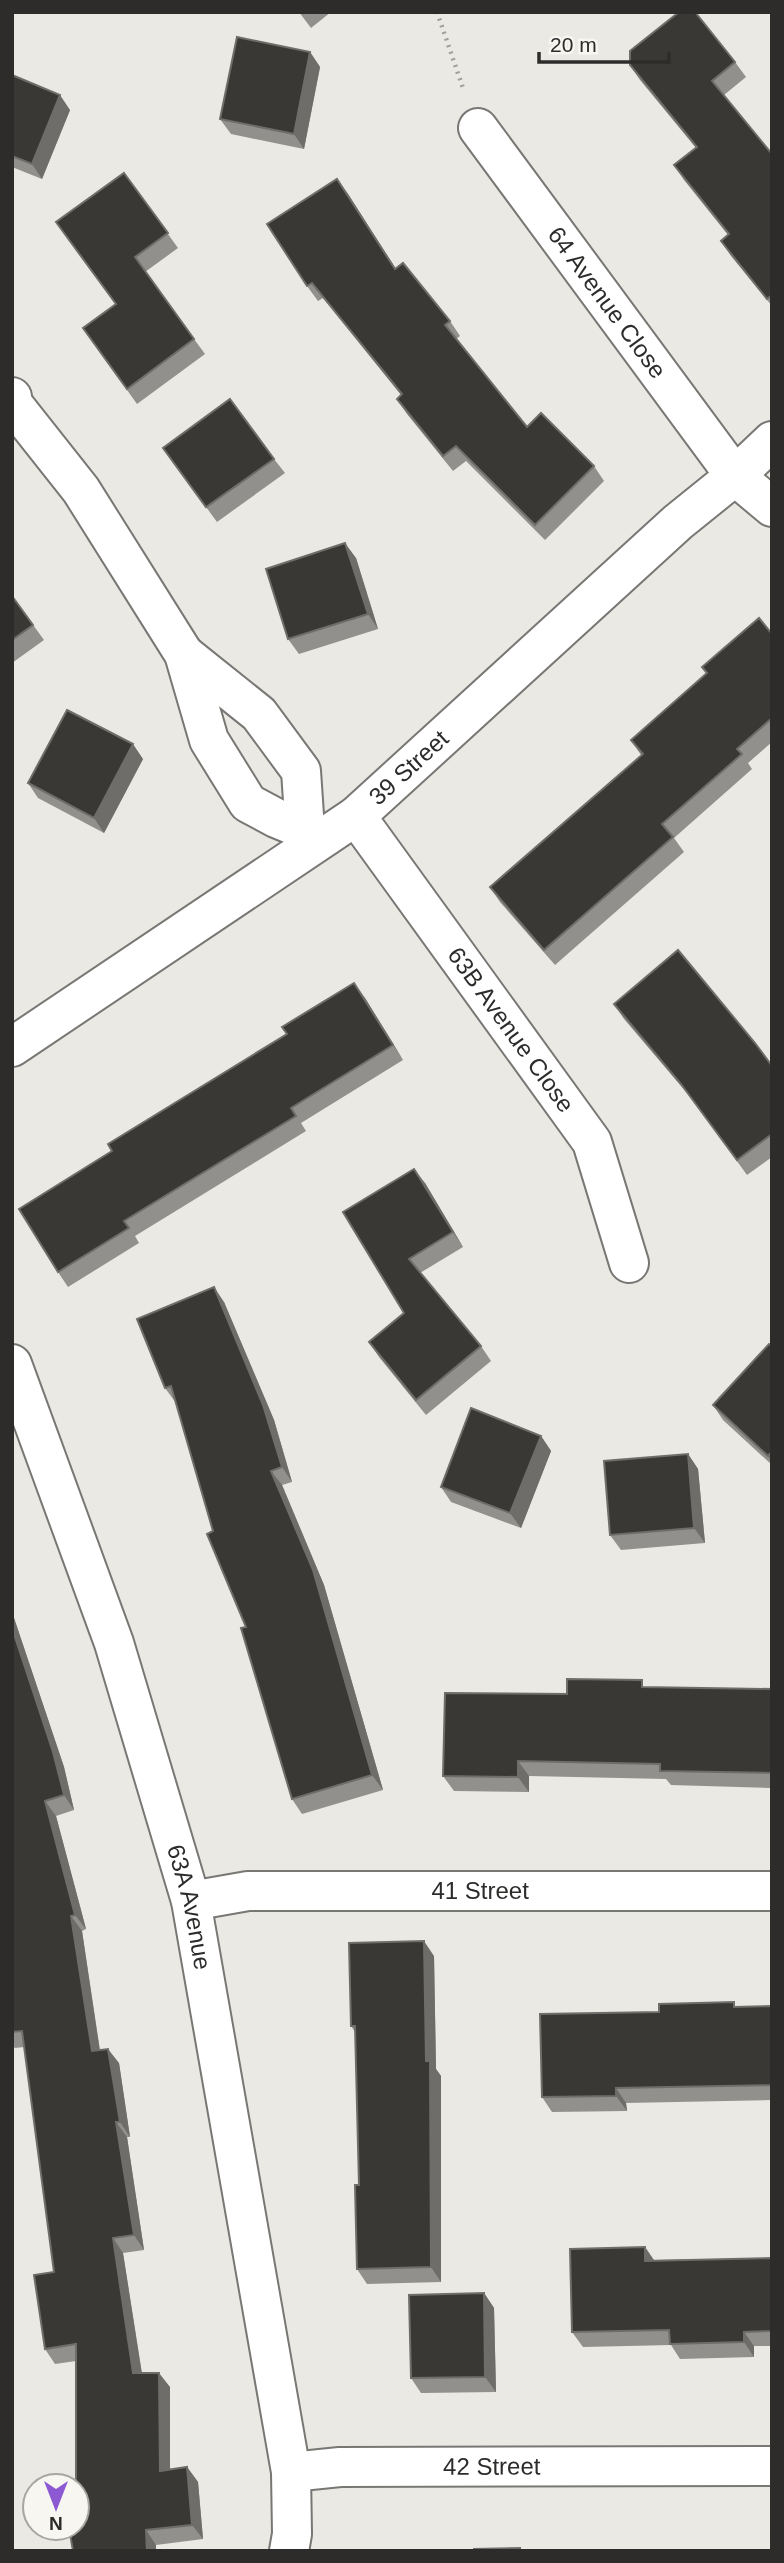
<svg xmlns="http://www.w3.org/2000/svg" width="784" height="2563" viewBox="0 0 784 2563" font-family="Helvetica,sans-serif">
  <style>
    .lines { fill: none; stroke-linecap: round; stroke-linejoin: round }
    .minor-casing { stroke: #797774; stroke-width: 42 }
    .path { stroke: #a09f9b; stroke-width: 4.5; stroke-dasharray: 2 5; stroke-linecap: butt }
    .minor { stroke: #fff; stroke-width: 38 }
    .wall { fill: #92908c }
    .shaded-wall { fill: #6f6d6a }
    .building { fill: #3a3835; stroke: #6f6d6a; stroke-width: 2 }
    .labels { text-anchor: middle; stroke-width: 7; stroke-linejoin: round; paint-order: stroke }
    .street-label { font-size: 24px; fill: #2d2c2b; stroke: #f7f6f1 }
  </style>
  <rect width="100%" height="100%" fill="#eae9e4"/>
  <g class="lines">
    <defs>
      <g id="minor">
        <path id="s1" d="M 478,128 L 735,476 L 772,507"/>
        <polyline points="12,397 13,404 81,490 184,654 209,740 248,803 276,818 305,830"/>
        <polyline points="184,654 259,714 301,771 305,830 314,843"/>
        <path id="s2" d="M 356,816 L 592,1142 L 629,1263"/>
        <path id="s3" d="M 12,1047 L 356,816 L 678,522 L 735,476 L 772,441"/>
        <path id="s4" d="M 12,1364 L 114,1643 L 191,1901 L 291,2472 L 292,2534 L 289,2551"/>
        <path id="s5" d="M 191,1901 L 248,1891 L 772,1891"/>
        <path id="s6" d="M 291,2472 L 340,2467 L 772,2466"/>
      </g>
    </defs>
    <use href="#minor" class="minor-casing"/>
    <polyline class="path" points="437,12 464,91"/>
    <use href="#minor" class="minor"/>
  </g>
  <g class="wall">
    <polygon points="299,12 331,12 311,28"/>
    <polygon points="310,52 320,67 304,149 231,134 220,119"/>
    <polygon points="735,62 746,77 724,95 772,154 772,306 731,256 721,241 728,235 684,180 674,165 696,148 640,80 630,65"/>
    <polygon points="12,75 70,110 42,179 12,167"/>
    <polygon points="124,173 178,248 145,272 205,354 137,404 83,328 116,304"/>
    <polygon points="348,194 396,269 450,321 460,336 456,339 527,427 594,466 604,481 545,540 466,461 453,471 407,414 397,399 401,395 323,298 318,301 307,286"/>
    <polygon points="163,448 274,459 285,473 217,522"/>
    <polygon points="356,558 378,629 299,654 288,639"/>
    <polygon points="12,596 44,640 12,663"/>
    <polygon points="772,634 772,742 748,763 752,769 674,838 684,852 555,965 500,902 490,887 641,755 631,740 707,674 702,667"/>
    <polygon points="143,759 104,833 38,798 28,783"/>
    <polygon points="365,998 403,1060 301,1123 306,1131 135,1236 139,1243 68,1287 58,1272"/>
    <polygon points="614,1004 772,1066 772,1157 747,1175 692,1099 624,1019"/>
    <polygon points="425,1183 463,1247 420,1273 481,1346 491,1361 426,1415 379,1357 369,1342 404,1313 343,1212"/>
    <polygon points="224,1302 274,1420 292,1482 282,1485 324,1585 383,1790 302,1814 292,1799 246,1627 213,1531 176,1403 165,1388"/>
    <polygon points="772,1346 772,1465 723,1420 713,1405"/>
    <polygon points="541,1436 551,1451 521,1528 451,1502 441,1487"/>
    <polygon points="688,1454 698,1469 705,1543 621,1550 610,1535"/>
    <polygon points="12,1612 64,1767 74,1810 56,1816 86,1929 82,1931 100,2050 119,2063 130,2137 127,2137 144,2250 123,2253 142,2373 170,2387 170,2469 187,2467 198,2482 203,2539 156,2545 76,2482 76,2361 55,2364 45,2349 54,2272 24,2047 15,2048 12,2045"/>
    <polygon points="647,1687 772,1689 772,1788 671,1785 666,1779 529,1776 529,1792 454,1791 443,1776 567,1694"/>
    <polygon points="434,1956 436,2069 441,2076 441,2282 367,2284 357,2269 359,2185 355,2032 351,2026"/>
    <polygon points="772,2006 772,2100 626,2103 627,2111 552,2112 542,2097 659,2012 737,2007"/>
    <polygon points="645,2247 654,2260 772,2258 772,2346 754,2346 754,2357 680,2359 671,2345 583,2347 572,2332"/>
    <polygon points="484,2293 494,2308 496,2392 421,2393 411,2378"/>
  </g>
  <g class="shaded-wall">
    <polygon points="310,52 320,67 304,149 294,134"/>
    <polygon points="60,95 70,110 42,179 32,164"/>
    <polygon points="337,179 348,194 405,284 395,269"/>
    <polygon points="345,543 356,558 378,629 368,614"/>
    <polygon points="133,744 143,759 104,833 94,818"/>
    <polygon points="354,983 365,998 403,1060 393,1045"/>
    <polygon points="414,1169 425,1183 463,1247 453,1232"/>
    <polygon points="214,1287 224,1302 274,1420 292,1482 282,1467"/>
    <polygon points="541,1436 551,1451 521,1528 510,1513"/>
    <polygon points="772,1451 772,1462 768,1456"/>
    <polygon points="688,1454 698,1469 705,1543 694,1528"/>
    <polygon points="271,1471 282,1485 324,1585 383,1790 372,1775"/>
    <polygon points="12,1612 64,1767 74,1810 64,1795 12,1628"/>
    <polygon points="518,1761 529,1776 529,1792 518,1777"/>
    <polygon points="45,1801 56,1816 86,1929 75,1915"/>
    <polygon points="71,1916 82,1931 102,2066 92,2051"/>
    <polygon points="424,1941 434,1956 436,2069 441,2076 441,2282 431,2267"/>
    <polygon points="108,2049 119,2063 130,2137 120,2122"/>
    <polygon points="616,2088 626,2103 627,2111 616,2096"/>
    <polygon points="116,2122 127,2137 144,2250 134,2235"/>
    <polygon points="113,2238 123,2253 144,2388 133,2373"/>
    <polygon points="645,2247 655,2262 645,2261"/>
    <polygon points="484,2293 494,2308 496,2392 485,2377"/>
    <polygon points="744,2332 754,2346 754,2357 744,2342"/>
    <polygon points="159,2373 170,2387 170,2486 160,2471"/>
    <polygon points="187,2467 198,2482 203,2539 192,2525"/>
    <polygon points="146,2530 156,2545 156,2551 147,2551"/>
  </g>
  <g class="building">
    <polygon points="679,12 695,12 735,62 712,81 772,154 772,295 767,299 721,241 729,234 674,165 697,147 630,65 630,51"/>
    <polygon points="237,37 310,52 294,134 220,119"/>
    <polygon points="12,75 60,95 32,164 12,156"/>
    <polygon points="124,173 168,233 135,257 194,339 127,389 83,328 116,304 56,222"/>
    <polygon points="337,179 395,269 403,263 450,321 445,325 527,427 541,413 594,466 535,525 456,446 443,456 397,399 402,394 312,283 307,286 267,224"/>
    <polygon points="230,399 274,459 206,507 163,448"/>
    <polygon points="345,543 368,614 288,639 266,569"/>
    <polygon points="12,596 33,625 12,640"/>
    <polygon points="759,618 772,634 772,718 737,749 742,754 662,824 673,837 544,950 490,887 643,754 631,740 707,673 702,667"/>
    <polygon points="67,710 133,744 94,818 28,783"/>
    <polygon points="678,950 755,1043 772,1066 772,1134 737,1160 681,1084 614,1004"/>
    <polygon points="354,983 393,1045 291,1108 296,1116 124,1221 129,1228 58,1272 19,1209 112,1151 108,1144 287,1034 282,1027"/>
    <polygon points="414,1169 453,1232 409,1259 481,1346 416,1400 369,1342 404,1313 343,1212"/>
    <polygon points="214,1287 263,1405 282,1467 271,1471 313,1570 372,1775 292,1799 241,1628 246,1627 207,1534 213,1531 171,1386 165,1388 137,1319"/>
    <polygon points="769,1344 772,1346 772,1451 768,1456 713,1405"/>
    <polygon points="471,1408 541,1436 510,1513 441,1487"/>
    <polygon points="688,1454 694,1528 610,1535 604,1461"/>
    <polygon points="12,1628 53,1752 64,1795 45,1801 75,1915 71,1916 92,2051 108,2049 120,2122 116,2122 134,2235 113,2238 133,2373 159,2373 160,2471 187,2467 192,2525 146,2530 147,2551 73,2551 69,2528 77,2528 77,2486 63,2486 63,2484 76,2482 76,2344 45,2349 34,2275 54,2272 22,2031 12,2032"/>
    <polygon points="567,1679 642,1680 642,1687 772,1689 772,1773 660,1771 660,1764 518,1761 518,1777 443,1776 445,1693 567,1694"/>
    <polygon points="424,1941 426,2061 430,2061 431,2267 357,2269 355,2185 359,2185 355,2026 351,2026 349,1943"/>
    <polygon points="734,2002 734,2007 772,2006 772,2090 771,2085 616,2088 616,2096 542,2097 540,2014 659,2012 659,2004"/>
    <polygon points="645,2247 645,2261 772,2258 772,2331 744,2332 744,2342 670,2344 669,2330 572,2332 570,2249"/>
    <polygon points="484,2293 485,2377 411,2378 409,2295"/>
    <polygon points="520,2548 520,2551 474,2551 474,2549"/>
  </g>
  <g class="labels">
    <g class="street-label">
      <text dy="8" stroke="none"><textPath href="#s1" startOffset="217">64 Avenue Close</textPath></text>
      <text dy="8" stroke="none"><textPath href="#s3" startOffset="486">39 Street</textPath></text>
      <text dy="8" stroke="none"><textPath href="#s2" startOffset="264">63B Avenue Close</textPath></text>
      <text dy="8" stroke="none"><textPath href="#s5" startOffset="290">41 Street</textPath></text>
      <text dy="8" stroke="none"><textPath href="#s4" startOffset="572">63A Avenue</textPath></text>
      <text dy="8" stroke="none"><textPath href="#s6" startOffset="201">42 Street</textPath></text>
    </g>
  </g>
  <rect width="784" height="2563" fill="none" stroke="#2d2c2b" stroke-width="28"/>
  <g transform="translate(56 2507) rotate(180)"><circle r="33" fill="#f7f6f1" stroke="#a6a5a2" stroke-width="2"/>
  <path d="M0-5L12 26L0 18L-12 26Z" fill="#8c59d2"/>
  <text y="-10" font-size="19" font-weight="bold" text-anchor="middle" fill="#2d2c2b">N</text>
  </g>
  <path d="M539 52v10h130v-10" fill="none" stroke="#2d2c2b" stroke-width="3.5"/>
  <text x="550" y="52" font-size="21" fill="#2d2c2b" stroke="#f7f6f1" stroke-width="5" paint-order="stroke">20 m</text>
</svg>
